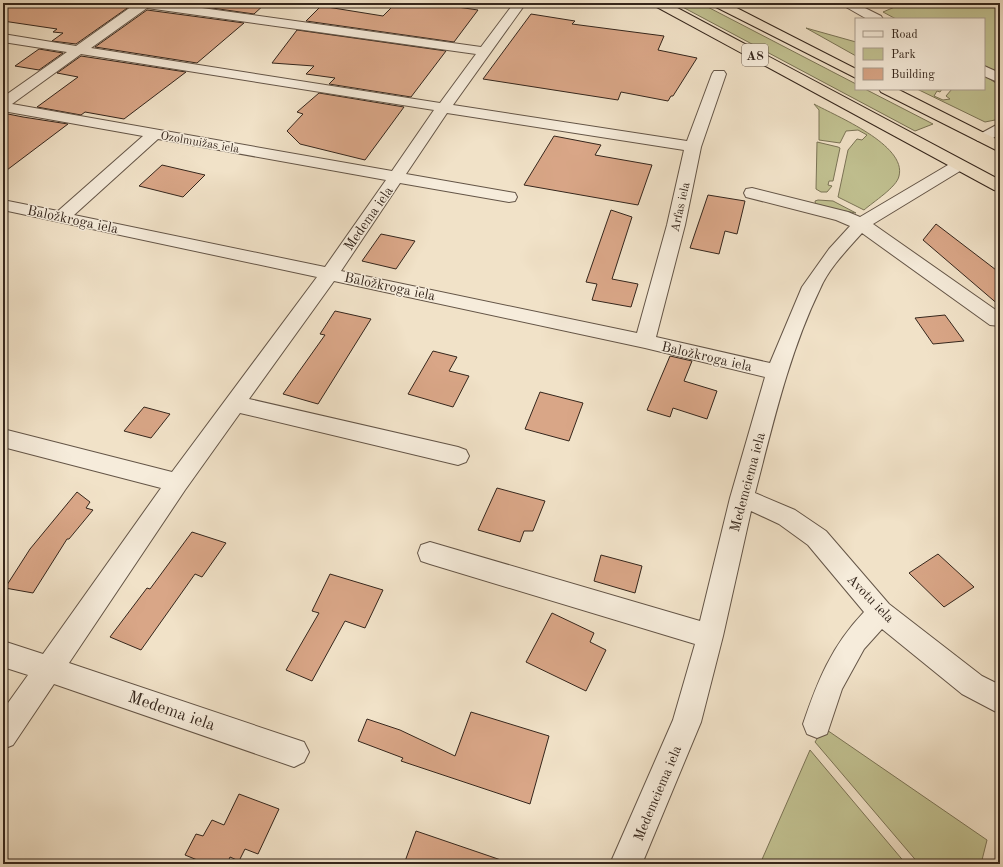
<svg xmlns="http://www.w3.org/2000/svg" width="1003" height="867" viewBox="0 0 1003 867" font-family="'Old Standard TT',serif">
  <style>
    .green { fill: #c1c191; stroke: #7b7456 }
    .building { fill: #d9a687; stroke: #35261c }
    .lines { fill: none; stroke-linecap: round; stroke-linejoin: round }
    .minor-casing { stroke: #645547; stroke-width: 2 }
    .highway-casing { stroke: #35261c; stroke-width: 2 }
    .minor { fill: #f6ecdb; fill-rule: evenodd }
    .highway { fill: #f1e2c8; fill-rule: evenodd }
    .labels { text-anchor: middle; stroke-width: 3; stroke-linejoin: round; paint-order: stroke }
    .far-street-label { font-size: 12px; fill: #35261c; stroke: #f6ecdb }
    .shield { fill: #f6ecdb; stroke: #6f6155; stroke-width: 1 }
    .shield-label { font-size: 13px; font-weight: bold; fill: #35261c }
    .street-label { font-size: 14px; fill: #35261c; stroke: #f6ecdb }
    .near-street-label { font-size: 17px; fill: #35261c; stroke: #f6ecdb }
  </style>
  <rect width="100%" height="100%" fill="#f1e2c8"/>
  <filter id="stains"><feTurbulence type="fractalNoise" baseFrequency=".005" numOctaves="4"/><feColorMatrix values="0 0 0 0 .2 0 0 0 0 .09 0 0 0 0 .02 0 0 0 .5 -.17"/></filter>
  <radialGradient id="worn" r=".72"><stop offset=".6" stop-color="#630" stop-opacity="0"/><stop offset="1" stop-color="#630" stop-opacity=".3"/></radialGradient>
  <g class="green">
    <polygon points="675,3 700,3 856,84 856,89 865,89 933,124 915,131"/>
    <polygon points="904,3 1000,3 1000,74 984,65 984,19 896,19 883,12"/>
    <polygon points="806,28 856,42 856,56"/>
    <polygon points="984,75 1000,86 1000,116 995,120 985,122 917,89 942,89 940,92 937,91 934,96 943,100 950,99 946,96 952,89 984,89"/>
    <path d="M 814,104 C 836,116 907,145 899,176 C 897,187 873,202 864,210 L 838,197 L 848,150 L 857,139 L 862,140 L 867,135 L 858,130 L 846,131 L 840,143 L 819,140 L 819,110 Z"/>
    <polygon points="817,142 838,147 840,148 833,181 829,181 828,185 832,186 827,192 821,192 816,189"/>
    <polygon points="818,200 833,201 856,213 816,206 815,201"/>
    <polygon points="824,728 987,840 981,864 919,864 815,742"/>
    <polygon points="810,750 906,864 760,864"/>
  </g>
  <g class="building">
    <polygon points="3,3 132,3 133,4 76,44 52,41 63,33 53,32 57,29 3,21"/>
    <polygon points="177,3 266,3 254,14"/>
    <polygon points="396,3 430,3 478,10 454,42 306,21 321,6 383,16"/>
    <polygon points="147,10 244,23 197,63 95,47"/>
    <polygon points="531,14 575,21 572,24 664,36 658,50 697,58 673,96 671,96 668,101 621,92 618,100 483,79"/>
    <polygon points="297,30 446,51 411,97 329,84 335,78 306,74 314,66 272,63"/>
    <polygon points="39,49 63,53 39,70 15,66"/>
    <polygon points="81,56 186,72 124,119 85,112 81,115 37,107 78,77 57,73"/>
    <polygon points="319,93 404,107 365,160 300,144 287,131 303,114 297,112"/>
    <polygon points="3,113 23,117 68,124 3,173"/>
    <polygon points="554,136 601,145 595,155 652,165 638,205 524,185"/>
    <polygon points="162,165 205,175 183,197 139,186"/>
    <polygon points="708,195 745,201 737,234 725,231 719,254 690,248"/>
    <polygon points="611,210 632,217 612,279 638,284 631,307 592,300 597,284 586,282"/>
    <polygon points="936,224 1000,273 1000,306 923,240"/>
    <polygon points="381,234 415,241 396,269 362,261"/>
    <polygon points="335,311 371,319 318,404 283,394 325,335 320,334"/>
    <polygon points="945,315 964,341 933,344 915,318"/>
    <polygon points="433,351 457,357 449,371 469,376 453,407 408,394"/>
    <polygon points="670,356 692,361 684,381 717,391 707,419 673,408 670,417 647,410"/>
    <polygon points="540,392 583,403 569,441 525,429"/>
    <polygon points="144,407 170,414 151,438 124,431"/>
    <polygon points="497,488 545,501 533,531 524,531 520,542 478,530"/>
    <polygon points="77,492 90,502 86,508 93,510 69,539 67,539 33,593 5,588 30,549"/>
    <polygon points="192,532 226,543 202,577 195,574 141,650 110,637 147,588 150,589"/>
    <polygon points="938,554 974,587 944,607 909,573"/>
    <polygon points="601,555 642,566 635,593 594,581"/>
    <polygon points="330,574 383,590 365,628 345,621 312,681 286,670 319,613 312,611"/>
    <polygon points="552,613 594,633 590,642 606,650 586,691 526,662"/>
    <polygon points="471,712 549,736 530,804 401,761 403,758 358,741 367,719 400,730 455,756"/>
    <polygon points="239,794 279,809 258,854 245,849 239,861 230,857 227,864 207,864 185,855 196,834 203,836 212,820 224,825"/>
    <polygon points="416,831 501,860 500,864 404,864"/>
  </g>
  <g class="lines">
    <defs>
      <g id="minor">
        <path d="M 134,3 L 166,3 L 481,47 L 514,3 L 526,3 L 453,105 L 687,141 L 712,74 L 714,71 L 724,71 L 726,74 L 701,147 L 685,225 L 656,337 L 770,363 L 802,287 L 829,249 L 850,226 L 836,220 L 746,197 L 744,193 L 746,189 L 752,188 L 848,212 L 860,217 L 953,162 L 965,162 L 967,165 L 965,168 L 873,224 L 1000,313 L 1000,326 L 990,325 L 862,233 C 847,250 829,268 820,289 C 789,353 773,424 755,493 L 795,510 L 826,531 L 889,604 L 982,676 L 1000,685 L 1000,714 L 962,694 L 882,629 L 864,649 L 842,689 L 827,734 L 817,738 L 807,734 L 803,724 C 818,680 831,647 864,612 L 808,545 L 779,524 L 751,511 L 723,636 L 701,722 L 642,864 L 610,864 L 673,720 L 695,644 L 430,564 L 421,561 L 418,553 L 421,545 L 430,542 L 700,621 L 730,498 L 765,377 L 645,348 L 334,281 L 249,399 L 458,447 L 466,450 L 469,456 L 466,462 L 458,465 L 240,413 L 185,490 L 69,663 L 304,742 L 309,752 L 304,762 L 294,767 L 54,684 L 13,745 L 3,749 L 3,710 L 28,675 L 3,667 L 3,641 L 43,654 L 161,488 L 3,447 L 3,429 L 172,472 L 317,277 L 3,210 L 3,200 L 58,211 L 143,136 L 3,111 L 3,97 L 67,52 L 3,42 L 3,34 L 76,46 L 135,4 ZM 147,8 L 476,54 L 440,103 L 91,48 ZM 81,54 L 434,110 L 392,171 L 12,104 ZM 447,113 L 684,150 L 667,225 L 637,333 L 341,271 L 400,183 L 509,202 L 515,201 L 517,197 L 515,193 L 509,192 L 406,174 ZM 158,139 L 386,180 L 325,267 L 74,215 Z"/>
        <polygon points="839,3 855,3 881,16 883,19 867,19"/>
        <polygon points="984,66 1000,73 1000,83 984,76"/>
        <polygon points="1000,123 1000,134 988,141 978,141 975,138 978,135"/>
      </g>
      <g id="highway">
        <polygon points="653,3 668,3 1000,180 1000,192 994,190 655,6"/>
        <polygon points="712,3 727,3 856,69 856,78 714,6"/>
        <polygon points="879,89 897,89 1000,141 1000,152 881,92"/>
      </g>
    </defs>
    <use href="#minor" class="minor-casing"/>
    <use href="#highway" class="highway-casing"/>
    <use href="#minor" class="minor"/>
    <use href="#highway" class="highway"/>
  </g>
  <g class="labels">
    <g class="far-street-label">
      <text transform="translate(200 142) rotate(10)" y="4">Ozolmuižas iela</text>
      <text transform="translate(680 207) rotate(-77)" y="4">Arfas iela</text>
    </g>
    <rect class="shield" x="742" y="44" width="26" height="22" rx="3"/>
    <g class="shield-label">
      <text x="755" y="60">A8</text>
    </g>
    <g class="street-label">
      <text transform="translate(368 218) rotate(-55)" y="5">Medema iela</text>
      <text transform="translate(73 219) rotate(12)" y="5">Baložkroga iela</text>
      <text transform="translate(390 286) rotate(12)" y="5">Baložkroga iela</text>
      <text transform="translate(707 356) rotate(13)" y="5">Baložkroga iela</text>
      <text transform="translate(747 482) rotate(-75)" y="5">Medemciema iela</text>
      <text transform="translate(871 598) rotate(46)" y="5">Avotu iela</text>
      <text transform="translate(657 793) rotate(-67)" y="5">Medemciema iela</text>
    </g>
    <g class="near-street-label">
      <text transform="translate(172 710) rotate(19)" y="6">Medema iela</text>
    </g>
  </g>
  <rect width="1003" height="867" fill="none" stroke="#f1e2c8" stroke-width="16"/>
  <rect x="4" y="4" width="995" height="859" fill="none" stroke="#35261c" stroke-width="2"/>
  <rect x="8" y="8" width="987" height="851" fill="none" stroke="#35261c"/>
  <rect x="855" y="18" width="130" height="72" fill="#f6ecdb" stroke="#a99d8f"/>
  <rect x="863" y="31" width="20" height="6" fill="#f6ecdb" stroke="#a99d8f"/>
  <text x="891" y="38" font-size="12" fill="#35261c">Road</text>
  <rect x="863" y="48" width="20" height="12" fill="#c1c191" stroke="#a99d8f"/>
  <text x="891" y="58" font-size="12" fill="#35261c">Park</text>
  <rect x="863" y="68" width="20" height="12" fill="#d9a687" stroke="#a99d8f"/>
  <text x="891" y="78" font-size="12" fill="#35261c">Building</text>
  <rect width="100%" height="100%" filter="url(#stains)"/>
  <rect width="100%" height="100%" fill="url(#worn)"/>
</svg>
